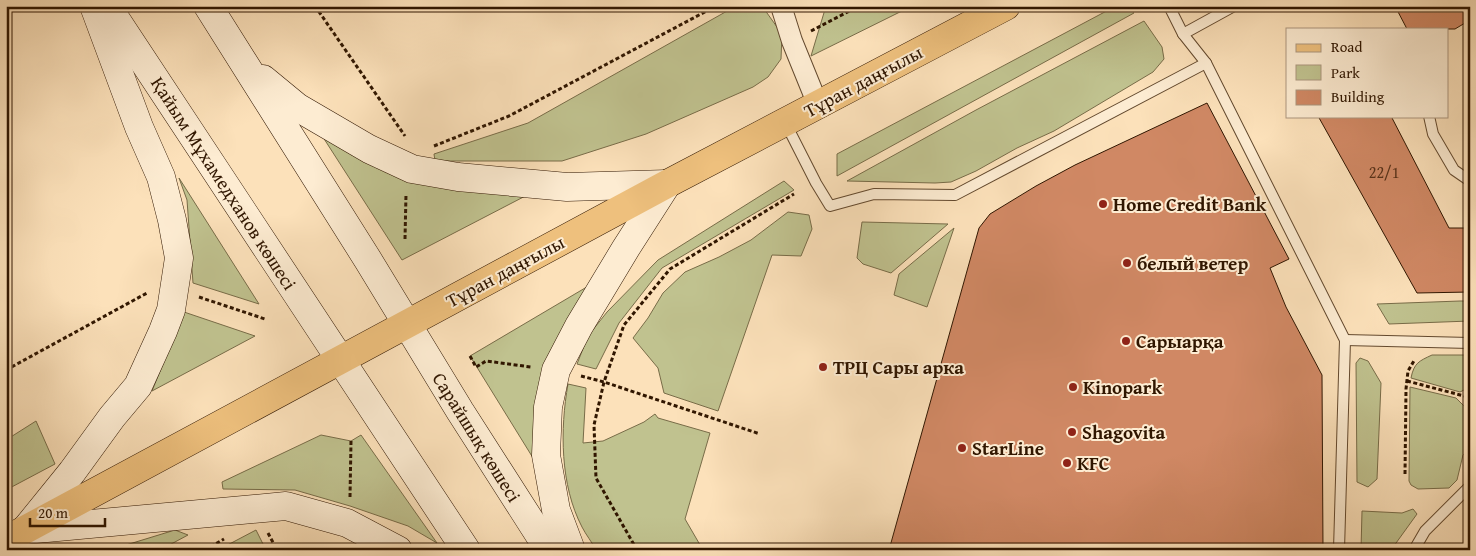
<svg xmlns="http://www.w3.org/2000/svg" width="1476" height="556" viewBox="0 0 1476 556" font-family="'Gentium Book Plus',serif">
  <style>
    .green { fill: #c0c28f; stroke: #786c48 }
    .building { fill: #d08864; stroke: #301600 }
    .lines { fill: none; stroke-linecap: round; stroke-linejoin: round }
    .service-casing { stroke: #63492e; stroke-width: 12 }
    .minor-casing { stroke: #63492e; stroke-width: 22 }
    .secondary-casing { stroke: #301600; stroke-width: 29 }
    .primary-casing { stroke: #301600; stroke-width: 29 }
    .path { stroke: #301600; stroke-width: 3; stroke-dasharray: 4 2.5; stroke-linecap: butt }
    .service { stroke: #fdecd2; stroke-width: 10 }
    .minor { stroke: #fdecd2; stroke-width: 20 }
    .secondary { stroke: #fdecd2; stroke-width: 28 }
    .primary { stroke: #eec07d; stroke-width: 28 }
    .poi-dot { fill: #8f2418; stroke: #fdecd2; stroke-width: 2 }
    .labels { text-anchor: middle; stroke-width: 4; stroke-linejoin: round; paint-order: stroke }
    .number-label { font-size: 16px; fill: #583219 }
    .street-label { font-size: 19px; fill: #301600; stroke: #fdecd2 }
    .poi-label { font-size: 19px; font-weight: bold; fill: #301600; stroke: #fdecd2; text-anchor: start }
  </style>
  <rect width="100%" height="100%" fill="#fce1ba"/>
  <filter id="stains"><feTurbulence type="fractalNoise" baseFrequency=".004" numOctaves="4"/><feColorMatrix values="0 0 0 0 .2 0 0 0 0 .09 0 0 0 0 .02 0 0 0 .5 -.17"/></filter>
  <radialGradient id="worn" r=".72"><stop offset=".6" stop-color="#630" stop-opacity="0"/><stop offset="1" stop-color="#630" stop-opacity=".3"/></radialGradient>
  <g class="green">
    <polygon points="736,6 762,6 782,34 781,59 768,77 753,87 646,134 562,161 435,161 434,154 528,123"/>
    <polygon points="826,6 912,6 811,56"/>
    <polygon points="1116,6 1128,6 1134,13 837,176 837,154"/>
    <polygon points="1144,21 1162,47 1164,59 1153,72 1054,131 1017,148 976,171 951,182 935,183 847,181 976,110"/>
    <polygon points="319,131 535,191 402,260"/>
    <polygon points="179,178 259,304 193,283 187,200"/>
    <polygon points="784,181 794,190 662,268 619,323 596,369 577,364 588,336 607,312 658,260"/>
    <polygon points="788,212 809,215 812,229 801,256 772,255 718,411 664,393 658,368 633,338 648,318 663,293 685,272 719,257 751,240"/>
    <polygon points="862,222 948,224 891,273 863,264 857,258"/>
    <polygon points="954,228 927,307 894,295 899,274"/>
    <polygon points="602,278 551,350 538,466 470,356"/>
    <polygon points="1460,301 1470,301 1470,321 1389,324 1377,304"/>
    <polygon points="184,312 255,336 152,391"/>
    <path d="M 1432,355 L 1470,355 L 1470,387 L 1460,392 L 1411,378 C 1414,363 1419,361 1432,355 Z"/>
    <polygon points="1360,358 1368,361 1381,383 1377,479 1368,487 1357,482 1356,363"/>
    <path d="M 568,384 L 586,388 L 583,443 L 603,441 L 644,422 L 655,414 L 658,418 L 710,433 L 685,519 L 703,550 L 596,550 C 592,542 586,535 582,527 C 560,485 560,429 568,384 Z"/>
    <polygon points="1410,387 1456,398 1465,407 1470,406 1470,448 1463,455 1457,480 1449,488 1418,489 1411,485 1409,481"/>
    <polygon points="36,421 55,464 6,490 6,440"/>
    <polygon points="321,435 351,441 361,435 437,543 408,526 350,506 295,490 223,489 222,482"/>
    <polygon points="1413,509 1417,514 1391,550 1361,550 1362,511 1402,513"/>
    <polygon points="175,530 188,535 160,550 116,550 126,545"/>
    <polygon points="256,530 266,550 218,550"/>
  </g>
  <g class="building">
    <polygon points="1395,6 1470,6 1470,20 1455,29 1407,29"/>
    <polygon points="1207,103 1289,259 1270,268 1286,307 1322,375 1323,550 889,550 979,228 990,214 1036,186 1075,165"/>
    <polygon points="1318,116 1391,116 1449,228 1470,228 1470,292 1417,293"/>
  </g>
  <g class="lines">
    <defs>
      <g id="service">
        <polyline points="1169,6 1183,34 1234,6"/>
        <polyline points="1183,34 1206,63 1345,340 1339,550"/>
        <polyline points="1429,116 1433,134 1454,170 1470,181"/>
        <polyline points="786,124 816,183 830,206 874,194 955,195 1206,63"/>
        <polyline points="1345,340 1470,343"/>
        <polyline points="1414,550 1425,531 1470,486"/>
      </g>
      <polyline id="minor" points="781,6 792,41 818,105"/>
      <g id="secondary">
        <polyline points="107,6 466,550"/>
        <polyline points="208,6 368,260 460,411 549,550"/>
        <polyline points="263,79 297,107 369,149 412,169 458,177 567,187 667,184"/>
        <polyline points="25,530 72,472 112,417 138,386 163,331 171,310 179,258 172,220 161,177 139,127 94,6"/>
        <polyline points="25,530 286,506 347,523 398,550"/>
        <polyline points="571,550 556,510 546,455 548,407 556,370 579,326 626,248 667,184"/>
      </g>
      <polyline id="primary" points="6,540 667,184 1006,6"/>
    </defs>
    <use href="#service" class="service-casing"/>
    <use href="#minor" class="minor-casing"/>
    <use href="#secondary" class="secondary-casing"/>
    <use href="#primary" class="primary-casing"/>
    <g class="path">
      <polyline points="315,6 405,136"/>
      <polyline points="811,31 859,6"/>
      <polyline points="434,146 509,116 716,6"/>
      <polyline points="405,239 406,194"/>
      <polyline points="199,297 265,319"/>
      <polyline points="470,356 476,367 486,361 531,367"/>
      <polyline points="6,370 147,293"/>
      <polyline points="581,376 604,382 624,325 670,269 794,194"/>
      <polyline points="1407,381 1468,397 1470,395"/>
      <polyline points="1405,474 1406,389 1408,371 1415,359"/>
      <polyline points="350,497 351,441"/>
      <polyline points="268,533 277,550"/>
      <polyline points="205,550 224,539"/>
      <polyline points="637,550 596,478 594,425 604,382 760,434"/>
    </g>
    <use href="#service" class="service"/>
    <use href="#minor" class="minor"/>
    <use href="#secondary" class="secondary"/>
    <use href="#primary" class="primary"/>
  </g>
  <g class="poi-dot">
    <circle cx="1103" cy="204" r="5"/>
    <circle cx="1127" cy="263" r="5"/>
    <circle cx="1126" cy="341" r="5"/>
    <circle cx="823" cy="367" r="5"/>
    <circle cx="1073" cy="387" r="5"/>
    <circle cx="1072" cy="432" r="5"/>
    <circle cx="962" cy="448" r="5"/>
    <circle cx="1067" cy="463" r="5"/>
  </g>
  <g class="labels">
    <g class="number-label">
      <text x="1384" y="178">22/1</text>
    </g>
    <g class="street-label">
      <text transform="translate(863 81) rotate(-28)" y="7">Тұран даңғылы</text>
      <text transform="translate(224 183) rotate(57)" y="7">Қайым Мұхамедханов көшесі</text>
      <text transform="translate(505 271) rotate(-28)" y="7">Тұран даңғылы</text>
      <text transform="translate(477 437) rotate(58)" y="7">Сарайшық көшесі</text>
    </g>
    <g class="poi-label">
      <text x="1113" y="211">Home Credit Bank</text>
      <text x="1137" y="270">белый ветер</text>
      <text x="1136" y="348">Сарыарқа</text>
      <text x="833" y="374">ТРЦ Сары арка</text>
      <text x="1083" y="394">Kinopark</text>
      <text x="1082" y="439">Shagovita</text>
      <text x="972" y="455">StarLine</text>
      <text x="1077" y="470">KFC</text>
    </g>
  </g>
  <rect width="1476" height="556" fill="none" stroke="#fce1ba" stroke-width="25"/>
  <rect x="8" y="8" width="1461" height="541" fill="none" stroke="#301600" stroke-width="2.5"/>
  <rect x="12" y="12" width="1451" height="531" fill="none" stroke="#301600"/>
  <rect x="1286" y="28" width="162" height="90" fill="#fdecd2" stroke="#ab967e"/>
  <rect x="1296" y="44" width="25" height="8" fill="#eec07d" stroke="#ab967e"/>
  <text x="1331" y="52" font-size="15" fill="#301600">Road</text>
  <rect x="1296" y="65" width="25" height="15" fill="#c0c28f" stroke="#ab967e"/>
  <text x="1331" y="78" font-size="15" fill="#301600">Park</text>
  <rect x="1296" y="90" width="25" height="15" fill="#d08864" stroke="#ab967e"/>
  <text x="1331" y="102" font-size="15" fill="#301600">Building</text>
  <path d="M30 518v8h75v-8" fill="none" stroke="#301600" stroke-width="2.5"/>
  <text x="38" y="518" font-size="15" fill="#301600" stroke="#fdecd2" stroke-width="4" paint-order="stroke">20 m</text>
  <rect width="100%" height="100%" filter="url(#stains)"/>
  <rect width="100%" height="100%" fill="url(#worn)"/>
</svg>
